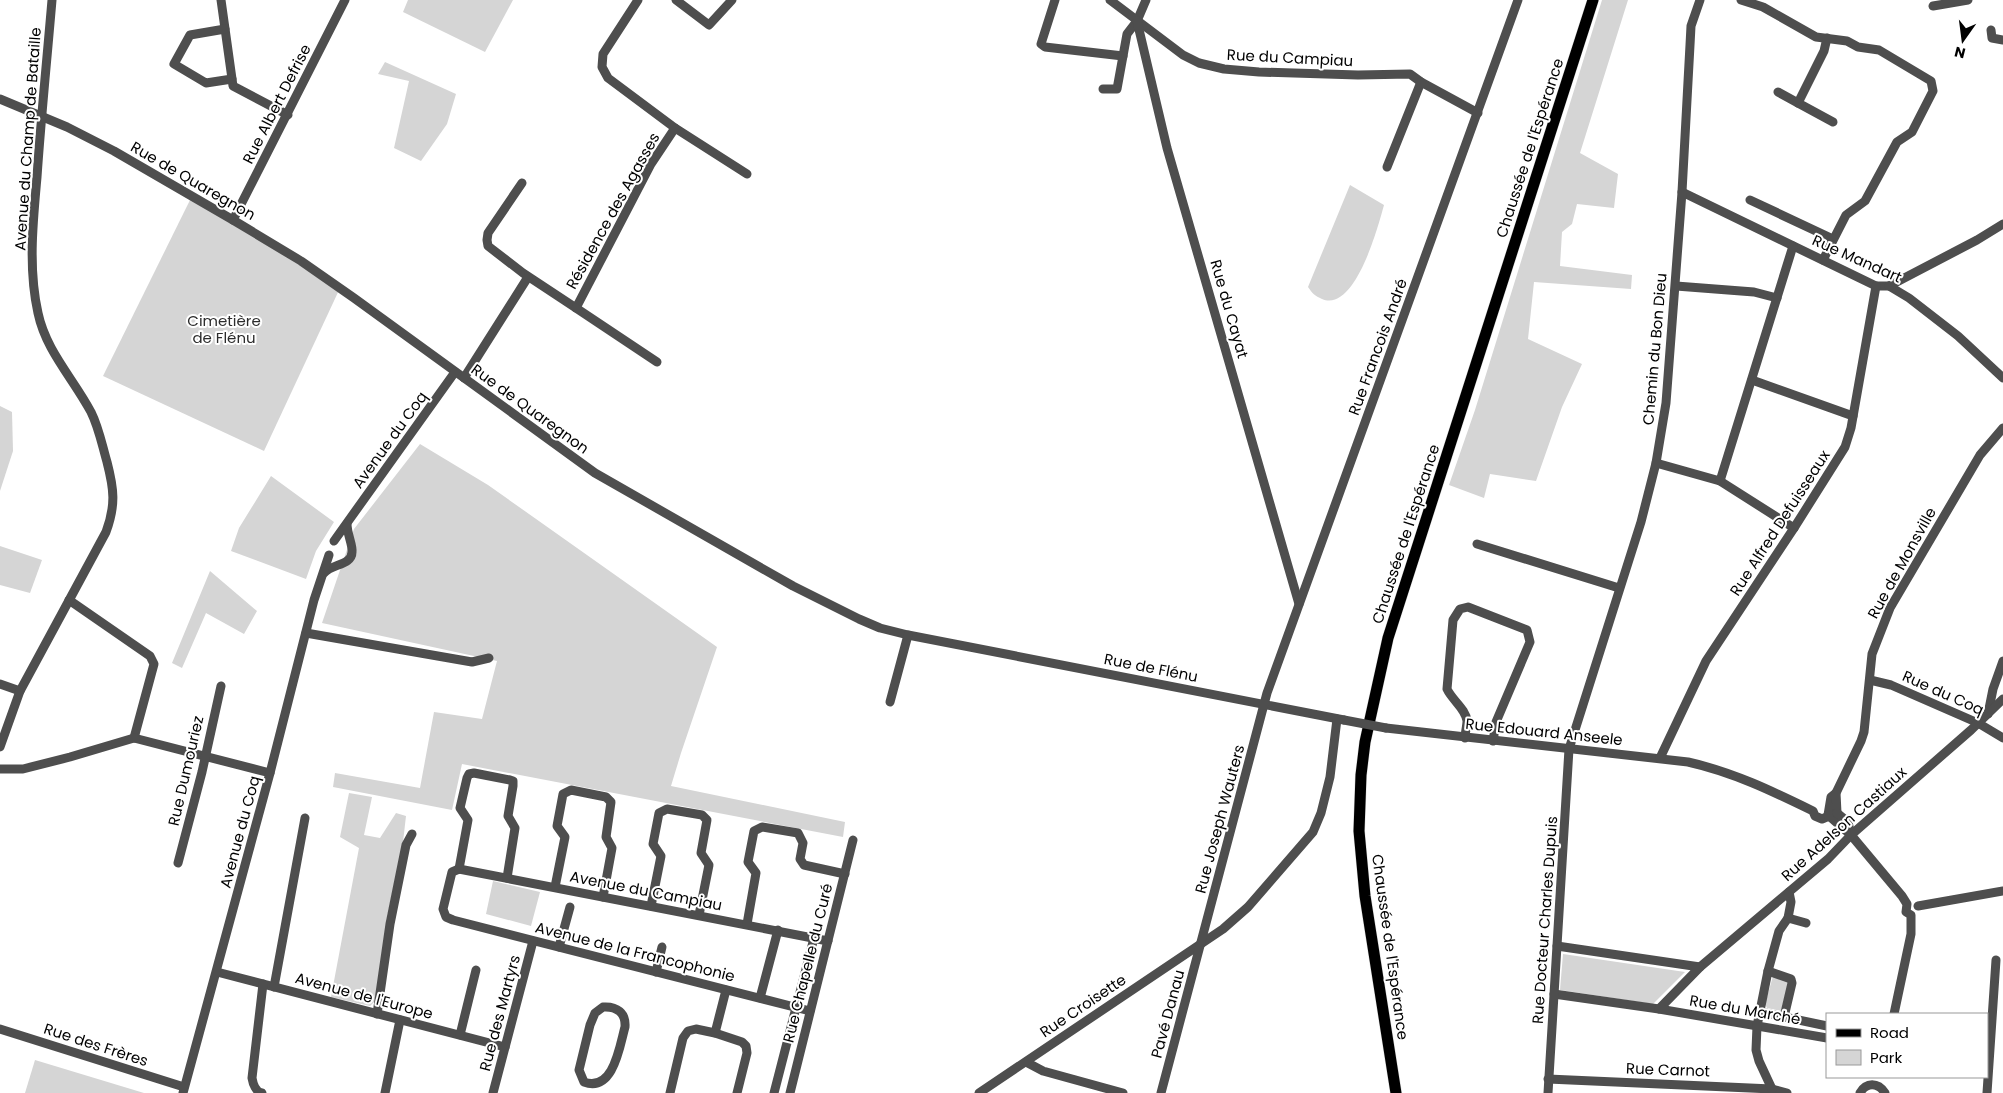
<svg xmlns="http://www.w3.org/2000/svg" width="2003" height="1093" viewBox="0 0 2003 1093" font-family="Poppins,sans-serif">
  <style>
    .green { fill: #d5d5d5 }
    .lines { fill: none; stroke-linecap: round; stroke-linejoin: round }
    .major-casing { stroke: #dbdbdb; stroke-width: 12 }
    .minor { stroke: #4e4e4e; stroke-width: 9 }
    .major { stroke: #000; stroke-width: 11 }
    .minor-bridge { stroke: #4e4e4e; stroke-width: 9 }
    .labels { text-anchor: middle; stroke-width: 4; stroke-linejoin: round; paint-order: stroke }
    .street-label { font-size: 15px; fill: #000; stroke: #fff }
    .park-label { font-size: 15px; fill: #2c2c2c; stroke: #fff }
  </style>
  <rect width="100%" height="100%" fill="#fff"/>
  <g class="green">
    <polygon points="408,0 513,0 485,52 403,12"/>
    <polygon points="1602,0 1628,0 1580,153 1618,174 1614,208 1577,204 1572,224 1562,232 1560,266 1632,275 1631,289 1534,282 1528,339 1582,364 1562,407 1536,481 1490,474 1484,498 1449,485 1475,410"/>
    <polygon points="385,62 456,94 447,124 421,161 394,148 409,81 378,74"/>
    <path d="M 1350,185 L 1384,205 C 1378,227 1355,313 1322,299 C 1315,296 1312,293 1308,287 Z"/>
    <polygon points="192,196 340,288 264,451 103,376"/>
    <polygon points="0,406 12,412 13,451 0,491"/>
    <polygon points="420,444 488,485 717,647 681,753 671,786 845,822 843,837 462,764 452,810 333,787 335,773 420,788 434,712 482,719 497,661 322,623 354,529"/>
    <polygon points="271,476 334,522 316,551 306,579 231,551 239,528"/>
    <polygon points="0,546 42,560 30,593 0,585"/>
    <polygon points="210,571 257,611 244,634 206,613 182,668 172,663"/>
    <polygon points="349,793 372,797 364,835 380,838 396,813 406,816 403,842 387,917 375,1001 370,1006 331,997 359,848 340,837"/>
    <polygon points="493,881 540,892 531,926 486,914"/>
    <polygon points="1563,954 1685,972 1653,1004 1560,990"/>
    <polygon points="1773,976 1789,980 1781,1011 1767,1008 1765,1004"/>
    <polygon points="35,1060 144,1093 25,1093"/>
  </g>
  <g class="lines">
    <defs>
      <polyline id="major" points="1396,1093 1365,896 1359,831 1361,775 1365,742 1388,638 1593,0"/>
    </defs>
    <use href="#major" class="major-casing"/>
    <g class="minor">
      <polyline points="221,0 233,86 288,115"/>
      <polyline points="676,0 709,25 732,0"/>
      <polyline points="1055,0 1041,44 1045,47 1123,56 1127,34 1137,21 1146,0"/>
      <polyline points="1110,0 1183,55 1199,63 1224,69 1259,72 1358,75 1410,74 1421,82 1478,113"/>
      <polyline points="1741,0 1763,7 1816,37 1847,41 1858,47 1879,50 1931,81 1933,91 1912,132 1897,142 1865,201 1846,215 1823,260"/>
      <polyline points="1933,6 1968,0"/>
      <polyline points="1137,21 1167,148 1299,604"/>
      <polyline points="225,29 190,35 174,64 206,83 232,79"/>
      <polyline points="1991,30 1992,38 2003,40"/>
      <polyline points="1827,38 1824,51 1798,103 1833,122"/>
      <polyline points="1103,89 1117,89 1123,56"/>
      <polyline points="1778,92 1798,103"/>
      <polyline points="0,99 67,127 114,151 233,220 301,261 354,298 595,473 793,586 859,619 880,628 908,635 1344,720"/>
      <polyline points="675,128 747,174"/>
      <polyline points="1387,167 1421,82"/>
      <polyline points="522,183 488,233 487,240 488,246 523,273 576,308 651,164 675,128 608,78 602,67 603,54 638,0"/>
      <polyline points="1682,192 1876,286 1889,286 1909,298 1958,336 2003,378"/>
      <polyline points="1750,200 1833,239"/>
      <polyline points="233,220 345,0"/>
      <polyline points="1676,286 1754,292 1777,298"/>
      <polyline points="1889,286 1977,240 2003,224"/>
      <polyline points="576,308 657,362"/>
      <polyline points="464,378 528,277"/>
      <polyline points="1752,380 1853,416"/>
      <polyline points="1656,463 1720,481 1794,528"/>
      <polyline points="1720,481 1793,246"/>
      <polyline points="334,541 455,372"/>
      <polyline points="1477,544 1619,588"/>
      <path d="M 324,573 C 332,564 352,565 352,552 C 353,545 347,534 347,524"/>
      <polyline points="69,600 150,656 154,664 134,738"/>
      <polyline points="306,633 472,662 489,658"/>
      <polyline points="1870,680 1891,685 1978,723 2003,738"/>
      <polyline points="0,684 20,691"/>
      <polyline points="890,702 908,635"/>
      <polyline points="1988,714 1993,689 2003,661"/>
      <path d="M 1386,728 L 1688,762 C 1733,772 1772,791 1813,811 L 1815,816 L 1822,819 L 1829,816"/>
      <path d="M 1465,738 C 1465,733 1467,726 1467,721 C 1466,709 1452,700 1447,689 L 1453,620 L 1460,609 L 1468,607 L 1527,630 L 1530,642 L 1496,722 L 1493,741"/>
      <path d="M 0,747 L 20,691 L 106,532 C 116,505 114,489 107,462 C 102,445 99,428 91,412 C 73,378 46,351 38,313 C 28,268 33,222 37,177 C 41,118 47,59 52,0"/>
      <polyline points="1660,758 1706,661 1794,528 1845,447 1851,428 1876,286"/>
      <polyline points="0,769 23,769 70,757 134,738 270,773"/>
      <polyline points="1836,793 1831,797 1828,815 1851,835 1902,896 1907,904 1906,912 1911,915 1911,934 1894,1014"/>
      <polyline points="1837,813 1836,793 1861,741 1864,732 1872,654 1890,608 1980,455 2003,428"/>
      <polyline points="1837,813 1848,822 1851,835"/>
      <polyline points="178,863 202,772 221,686"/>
      <polyline points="459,869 452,872 443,909 446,917 453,920 810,1011"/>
      <polyline points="459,869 828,941"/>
      <polyline points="459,869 468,820 460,808 467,778 469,774 474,773 510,780 513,781 513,786 508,816 515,828 507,878"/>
      <polyline points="555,887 565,837 557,826 563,794 571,790 606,797 611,802 606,837 612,848 603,897"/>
      <polyline points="651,906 661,856 653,844 659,813 667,809 702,815 707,820 701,853 709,865 699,915"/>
      <polyline points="1918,906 2003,891"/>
      <polyline points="1788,918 1791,902 1789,892"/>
      <polyline points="747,924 756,873 748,862 754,831 762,827 798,833 803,843 800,859 804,865 845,874"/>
      <polyline points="559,947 570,907"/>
      <polyline points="1700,967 1828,859 1851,835 1971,730 2003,699"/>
      <polyline points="1768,971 1791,979 1792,983 1784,1017"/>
      <polyline points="217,972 505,1047"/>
      <polyline points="656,972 662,947"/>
      <polyline points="274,987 305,818"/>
      <polyline points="1554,994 1659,1009 1700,967 1557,946"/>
      <polyline points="760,998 778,930"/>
      <path d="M 603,1007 C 617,1006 626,1013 625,1027 C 620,1044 614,1093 584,1082 L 579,1070 L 590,1025 L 595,1013 Z"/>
      <polyline points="1659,1009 1827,1038"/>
      <polyline points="1761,1012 1827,1026"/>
      <polyline points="377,1014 390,924 406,845 412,834"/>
      <polyline points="0,1029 184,1087"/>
      <polyline points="715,1033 726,990"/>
      <polyline points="460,1035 476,970"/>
      <polyline points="1026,1062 1043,1071 1123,1093"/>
      <polyline points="1548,1079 1772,1089 1787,1093"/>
      <polyline points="1772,1089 1759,1061 1756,1050 1757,1026 1768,971 1779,931 1788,918 1806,923"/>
      <polyline points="183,1093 270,773 314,600 329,555"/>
      <path d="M 262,1093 C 256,1092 253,1084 252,1078 L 263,984"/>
      <polyline points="385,1093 400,1020"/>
      <polyline points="493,1093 533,941"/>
      <polyline points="670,1093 683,1038 688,1031 696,1029 715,1033 742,1042 746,1046 747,1053 737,1093"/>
      <polyline points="774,1093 814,938"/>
      <polyline points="790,1093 853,840"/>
      <polyline points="979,1093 1223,929 1248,907 1313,832 1321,813 1330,777 1337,719"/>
      <polyline points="1161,1093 1267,693 1518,0"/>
      <polyline points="1548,1093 1569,749 1641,522 1656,463 1666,403 1682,192 1690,45 1691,26 1700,0"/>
      <path d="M 1860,1093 C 1866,1082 1878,1082 1885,1093"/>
      <polyline points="1987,1093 1996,960"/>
    </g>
    <use href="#major" class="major"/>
    <polyline class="minor-bridge" points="1344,720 1386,728"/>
  </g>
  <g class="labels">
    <g class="street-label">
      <text transform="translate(1290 58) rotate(3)" y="5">Rue du Campiau</text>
      <text transform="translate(277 104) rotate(-63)" y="5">Rue Albert Defrise</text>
      <text transform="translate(28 139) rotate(-86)" y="5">Avenue du Champ de Bataille</text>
      <text transform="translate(1530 148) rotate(-72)" y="5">Chaussée de l'Espérance</text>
      <text transform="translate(193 181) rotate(30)" y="5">Rue de Quaregnon</text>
      <text transform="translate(613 211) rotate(-61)" y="5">Résidence des Agasses</text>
      <text transform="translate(1857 259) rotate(24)" y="5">Rue Mandart</text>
      <text transform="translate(1229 309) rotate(74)" y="5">Rue du Cayat</text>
      <text transform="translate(1378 347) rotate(-70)" y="5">Rue Francois André</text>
      <text transform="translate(1655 349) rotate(-85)" y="5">Chemin du Bon Dieu</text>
      <text transform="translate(530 409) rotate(36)" y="5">Rue de Quaregnon</text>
      <text transform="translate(390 440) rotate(-54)" y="5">Avenue du Coq</text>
      <text transform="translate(1780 523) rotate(-57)" y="5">Rue Alfred Defuisseaux</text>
      <text transform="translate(1406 534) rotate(-72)" y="5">Chaussée de l'Espérance</text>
      <text transform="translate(1902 563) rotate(-61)" y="5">Rue de Monsville</text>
      <text transform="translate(1151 668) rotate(11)" y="5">Rue de Flénu</text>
      <text transform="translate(1943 693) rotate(24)" y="5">Rue du Coq</text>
      <text transform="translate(1544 732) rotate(6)" y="5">Rue Edouard Anseele</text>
      <text transform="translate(186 771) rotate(-77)" y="5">Rue Dumouriez</text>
      <text transform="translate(1220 819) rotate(-75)" y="5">Rue Joseph Wauters</text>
      <text transform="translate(1844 824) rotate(-42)" y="5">Rue Adelson Castiaux</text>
      <text transform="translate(240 832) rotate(-75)" y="5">Avenue du Coq</text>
      <text transform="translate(646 891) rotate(11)" y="5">Avenue du Campiau</text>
      <text transform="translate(1545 920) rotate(-86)" y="5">Rue Docteur Charles Dupuis</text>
      <text transform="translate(1390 947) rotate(82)" y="5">Chaussée de l'Espérance</text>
      <text transform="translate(635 952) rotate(14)" y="5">Avenue de la Francophonie</text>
      <text transform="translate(808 963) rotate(-76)" y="5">Rue Chapelle du Curé</text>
      <text transform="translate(364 996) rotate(15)" y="5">Avenue de l'Europe</text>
      <text transform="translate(1083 1006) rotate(-34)" y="5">Rue Croisette</text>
      <text transform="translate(1745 1010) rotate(10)" y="5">Rue du Marché</text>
      <text transform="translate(500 1013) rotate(-75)" y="5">Rue des Martyrs</text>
      <text transform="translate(1168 1014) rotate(-75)" y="5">Pavé Danau</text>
      <text transform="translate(96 1045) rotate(18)" y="5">Rue des Frères</text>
      <text transform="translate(1668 1070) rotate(2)" y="5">Rue Carnot</text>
    </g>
    <g class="park-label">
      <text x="224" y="326">Cimetière<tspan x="224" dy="17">de Flénu</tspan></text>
    </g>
  </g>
  <rect x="1826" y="1013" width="162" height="65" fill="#ffffff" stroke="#999999"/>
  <rect x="1836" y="1029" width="25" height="8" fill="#000000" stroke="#999999"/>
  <text x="1870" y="1038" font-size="15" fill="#000000">Road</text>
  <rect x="1836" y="1050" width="25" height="15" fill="#d5d5d5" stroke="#999999"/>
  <text x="1870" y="1063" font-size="15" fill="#000000">Park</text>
  <g transform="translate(1963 40) rotate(194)" stroke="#ffffff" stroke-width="4" paint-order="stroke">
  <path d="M0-4L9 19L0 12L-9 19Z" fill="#000000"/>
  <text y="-8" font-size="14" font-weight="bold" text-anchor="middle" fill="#000000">N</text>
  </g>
</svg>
